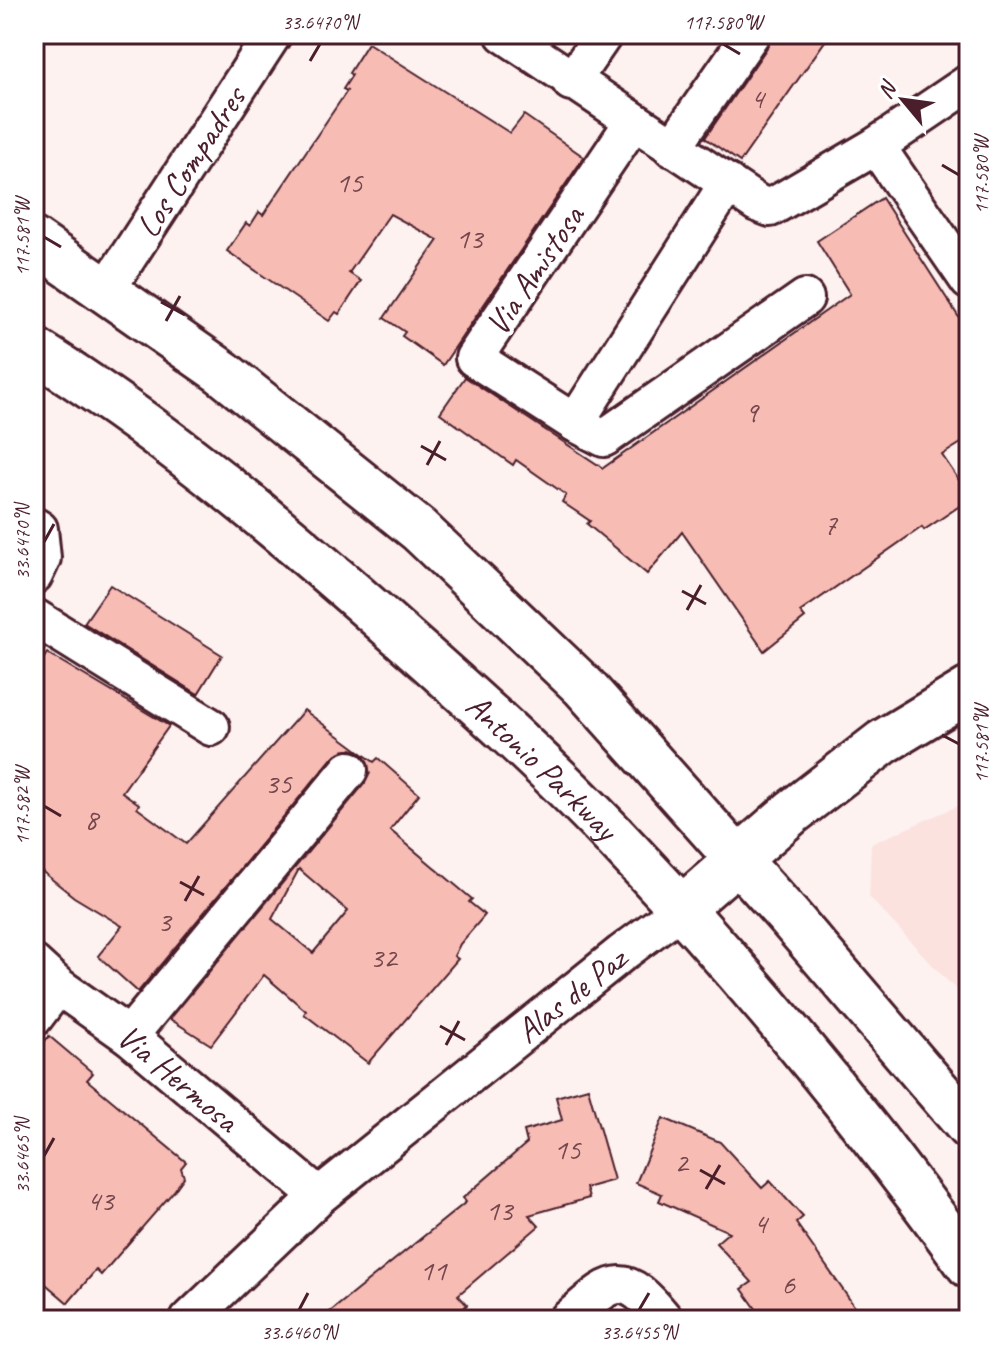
<svg xmlns="http://www.w3.org/2000/svg" width="1003" height="1354" viewBox="0 0 1003 1354" font-family="Caveat,sans-serif">
  <style>
    .built { fill: #fbe2de }
    .building { fill: #f7bcb4; stroke: #4a1f2b; stroke-width: 2; fill-rule: evenodd }
    .lines { fill: none; stroke-linecap: round; stroke-linejoin: round }
    .minor-casing { stroke: #4a1f2b; stroke-width: 42 }
    .major-casing { stroke: #4a1f2b; stroke-width: 50 }
    .minor { stroke: #fff; stroke-width: 36 }
    .major { stroke: #fff; stroke-width: 44 }
    .ticks { fill: none; stroke: #4a1f2b; stroke-width: 3 }
    .labels { text-anchor: middle; stroke-width: 8; stroke-linejoin: round; paint-order: stroke }
    .number-label { font-size: 30px; fill: #75464d }
    .street-label { font-size: 34px; fill: #4a1f2b; stroke: #fff }
    .neatline { fill: none; stroke: #4a1f2b; stroke-width: 3 }
    .ticks-label { font-size: 20px; text-anchor: middle; fill: #4a1f2b }
  </style>
  <rect width="100%" height="100%" fill="#fdf2f0"/>
  <filter id="ink" filterUnits="userSpaceOnUse"><feTurbulence type="fractalNoise" baseFrequency=".0125" numOctaves="2"/><feDisplacementMap in="SourceGraphic" scale="16" xChannelSelector="R" yChannelSelector="G"/><feConvolveMatrix kernelMatrix="1 2 1 2 8 2 1 2 1" color-interpolation-filters="sRGB"/></filter>
  <g filter="url(#ink)">
    <polygon class="built" points="969,801 969,1004 869,897 871,844"/>
    <g class="building">
      <polygon points="772,34 830,34 740,162 705,138 768,46"/>
      <polygon points="368,43 510,133 524,115 584,157 443,365 402,336 405,332 384,318 438,240 390,214 349,273 361,281 339,314 336,312 329,321 227,251 246,223 250,226 259,212 263,215 347,91 343,89 352,75 349,73"/>
      <polygon points="882,198 969,333 969,438 942,455 967,492 963,495 967,501 924,530 922,527 800,612 805,618 764,651 682,532 647,574 587,524 590,521 562,502 566,495 516,460 513,465 440,413 465,377 603,468 850,294 817,241"/>
      <polygon points="110,585 222,655 198,694 84,623"/>
      <path d="M 47,653 L 169,726 L 122,792 L 139,804 L 137,808 L 186,844 L 304,710 L 374,762 L 378,758 L 419,794 L 390,830 L 472,899 L 469,902 L 485,915 L 460,944 L 454,956 L 458,959 L 368,1063 L 304,1014 L 306,1011 L 264,975 L 211,1045 L 170,1019 L 365,783 L 370,773 L 363,754 L 352,749 L 333,757 L 138,992 L 98,956 L 122,926 L 74,897 L 34,865 L 34,674 ZM 299,869 L 348,911 L 313,953 L 272,919 Z"/>
      <polygon points="49,1036 93,1073 87,1080 186,1162 181,1168 184,1177 174,1191 101,1275 96,1270 68,1303 34,1274 34,1055"/>
      <polygon points="588,1088 614,1180 586,1188 589,1198 529,1215 539,1226 458,1295 467,1305 450,1320 320,1320 466,1202 463,1198 527,1143 524,1131 562,1120 556,1097"/>
      <polygon points="663,1118 720,1142 762,1188 770,1181 803,1217 796,1223 864,1320 764,1320 742,1289 752,1282 716,1243 729,1232 659,1201 662,1194 636,1183"/>
    </g>
    <g class="lines">
      <defs>
        <g id="minor">
          <polyline points="504,34 757,203 770,208 876,146 969,83"/>
          <polyline points="571,82 604,34"/>
          <polyline points="633,122 474,358 575,423 728,183"/>
          <polyline points="876,146 969,281"/>
          <polyline points="672,148 751,34"/>
          <path id="s1" d="M 107,289 L 273,34"/>
          <polyline points="575,423 604,438 805,298"/>
          <polyline points="34,526 39,529 42,558 34,575"/>
          <polyline points="34,617 211,727"/>
          <path id="s2" d="M 34,964 L 58,986 L 129,1036 L 319,1196"/>
          <polyline points="34,1018 58,986"/>
          <polyline points="129,1036 349,770"/>
          <path id="s3" d="M 189,1320 L 319,1196 L 622,953 L 680,910"/>
          <path d="M 567,1320 C 613,1281 621,1266 665,1320"/>
        </g>
        <g id="major">
          <polyline points="34,241 222,372 419,530 584,687 790,918 969,1127"/>
          <path id="s4" d="M 34,350 C 156,426 266,517 374,612 C 461,689 550,767 629,852 C 751,981 865,1121 969,1265"/>
          <polyline points="680,910 791,813 883,742 969,690"/>
        </g>
      </defs>
      <use href="#minor" class="minor-casing"/>
      <use href="#major" class="major-casing"/>
      <use href="#minor" class="minor"/>
      <use href="#major" class="major"/>
    </g>
  </g>
  <path class="ticks" d="M 723,44 L 740,54M 310,61 L 320,44M 942,165 L 959,175M 44,237 L 61,247M 161,302 L 185,315M 166,321 L 180,296M 421,446 L 446,460M 427,465 L 440,441M 44,542 L 54,524M 682,591 L 706,604M 687,610 L 701,585M 942,735 L 959,744M 44,806 L 61,816M 180,882 L 204,895M 185,901 L 199,876M 440,1026 L 465,1040M 446,1045 L 459,1021M 44,1156 L 54,1138M 700,1170 L 725,1184M 706,1189 L 720,1165M 299,1310 L 308,1293M 639,1310 L 649,1293"/>
  <g class="labels">
    <g class="number-label">
      <text x="757" y="108">4</text>
      <text x="349" y="192">15</text>
      <text x="469" y="248">13</text>
      <text x="751" y="422">9</text>
      <text x="830" y="534">7</text>
      <text x="278" y="793">35</text>
      <text x="91" y="829">8</text>
      <text x="164" y="931">3</text>
      <text x="383" y="967">32</text>
      <text x="567" y="1159">15</text>
      <text x="681" y="1172">2</text>
      <text x="100" y="1210">43</text>
      <text x="499" y="1220">13</text>
      <text x="760" y="1233">4</text>
      <text x="433" y="1280">11</text>
      <text x="788" y="1294">6</text>
    </g>
    <g class="street-label">
      <text dy="12" stroke="none"><textPath href="#s1" startOffset="152">Los Compadres</textPath></text>
      <text transform="translate(534 270) rotate(-56)" y="12">Via Amistosa</text>
      <text dy="12" stroke="none"><textPath href="#s4" startOffset="658">Antonio Parkway</textPath></text>
      <text dy="12" stroke="none"><textPath href="#s3" startOffset="502">Alas de Paz</textPath></text>
      <text dy="12" stroke="none"><textPath href="#s2" startOffset="184">Via Hermosa</textPath></text>
    </g>
  </g>
  <rect width="1003" height="1354" fill="none" stroke="#fff" stroke-width="88"/>
  <g transform="translate(903 100) rotate(299)" stroke="#ffffff" stroke-width="6" paint-order="stroke">
  <path d="M0-6L14 30L0 20L-14 30Z" fill="#4a1f2b"/>
  <text y="-12" font-size="22" font-weight="bold" text-anchor="middle" fill="#4a1f2b">N</text>
  </g>
  <rect x="44" y="44" width="915" height="1266" class="neatline"/>
  <g class="ticks-label">
    <text x="320" y="29">33.6470°N</text>
    <text x="723" y="29">117.580°W</text>
    <text transform="translate(981 175) rotate(-90)" y="7">117.580°W</text>
    <text transform="translate(22 237) rotate(-90)" y="7">117.581°W</text>
    <text transform="translate(22 542) rotate(-90)" y="7">33.6470°N</text>
    <text transform="translate(981 744) rotate(-90)" y="7">117.581°W</text>
    <text transform="translate(22 806) rotate(-90)" y="7">117.582°W</text>
    <text transform="translate(22 1156) rotate(-90)" y="7">33.6465°N</text>
    <text x="299" y="1339">33.6460°N</text>
    <text x="639" y="1339">33.6455°N</text>
  </g>
</svg>
